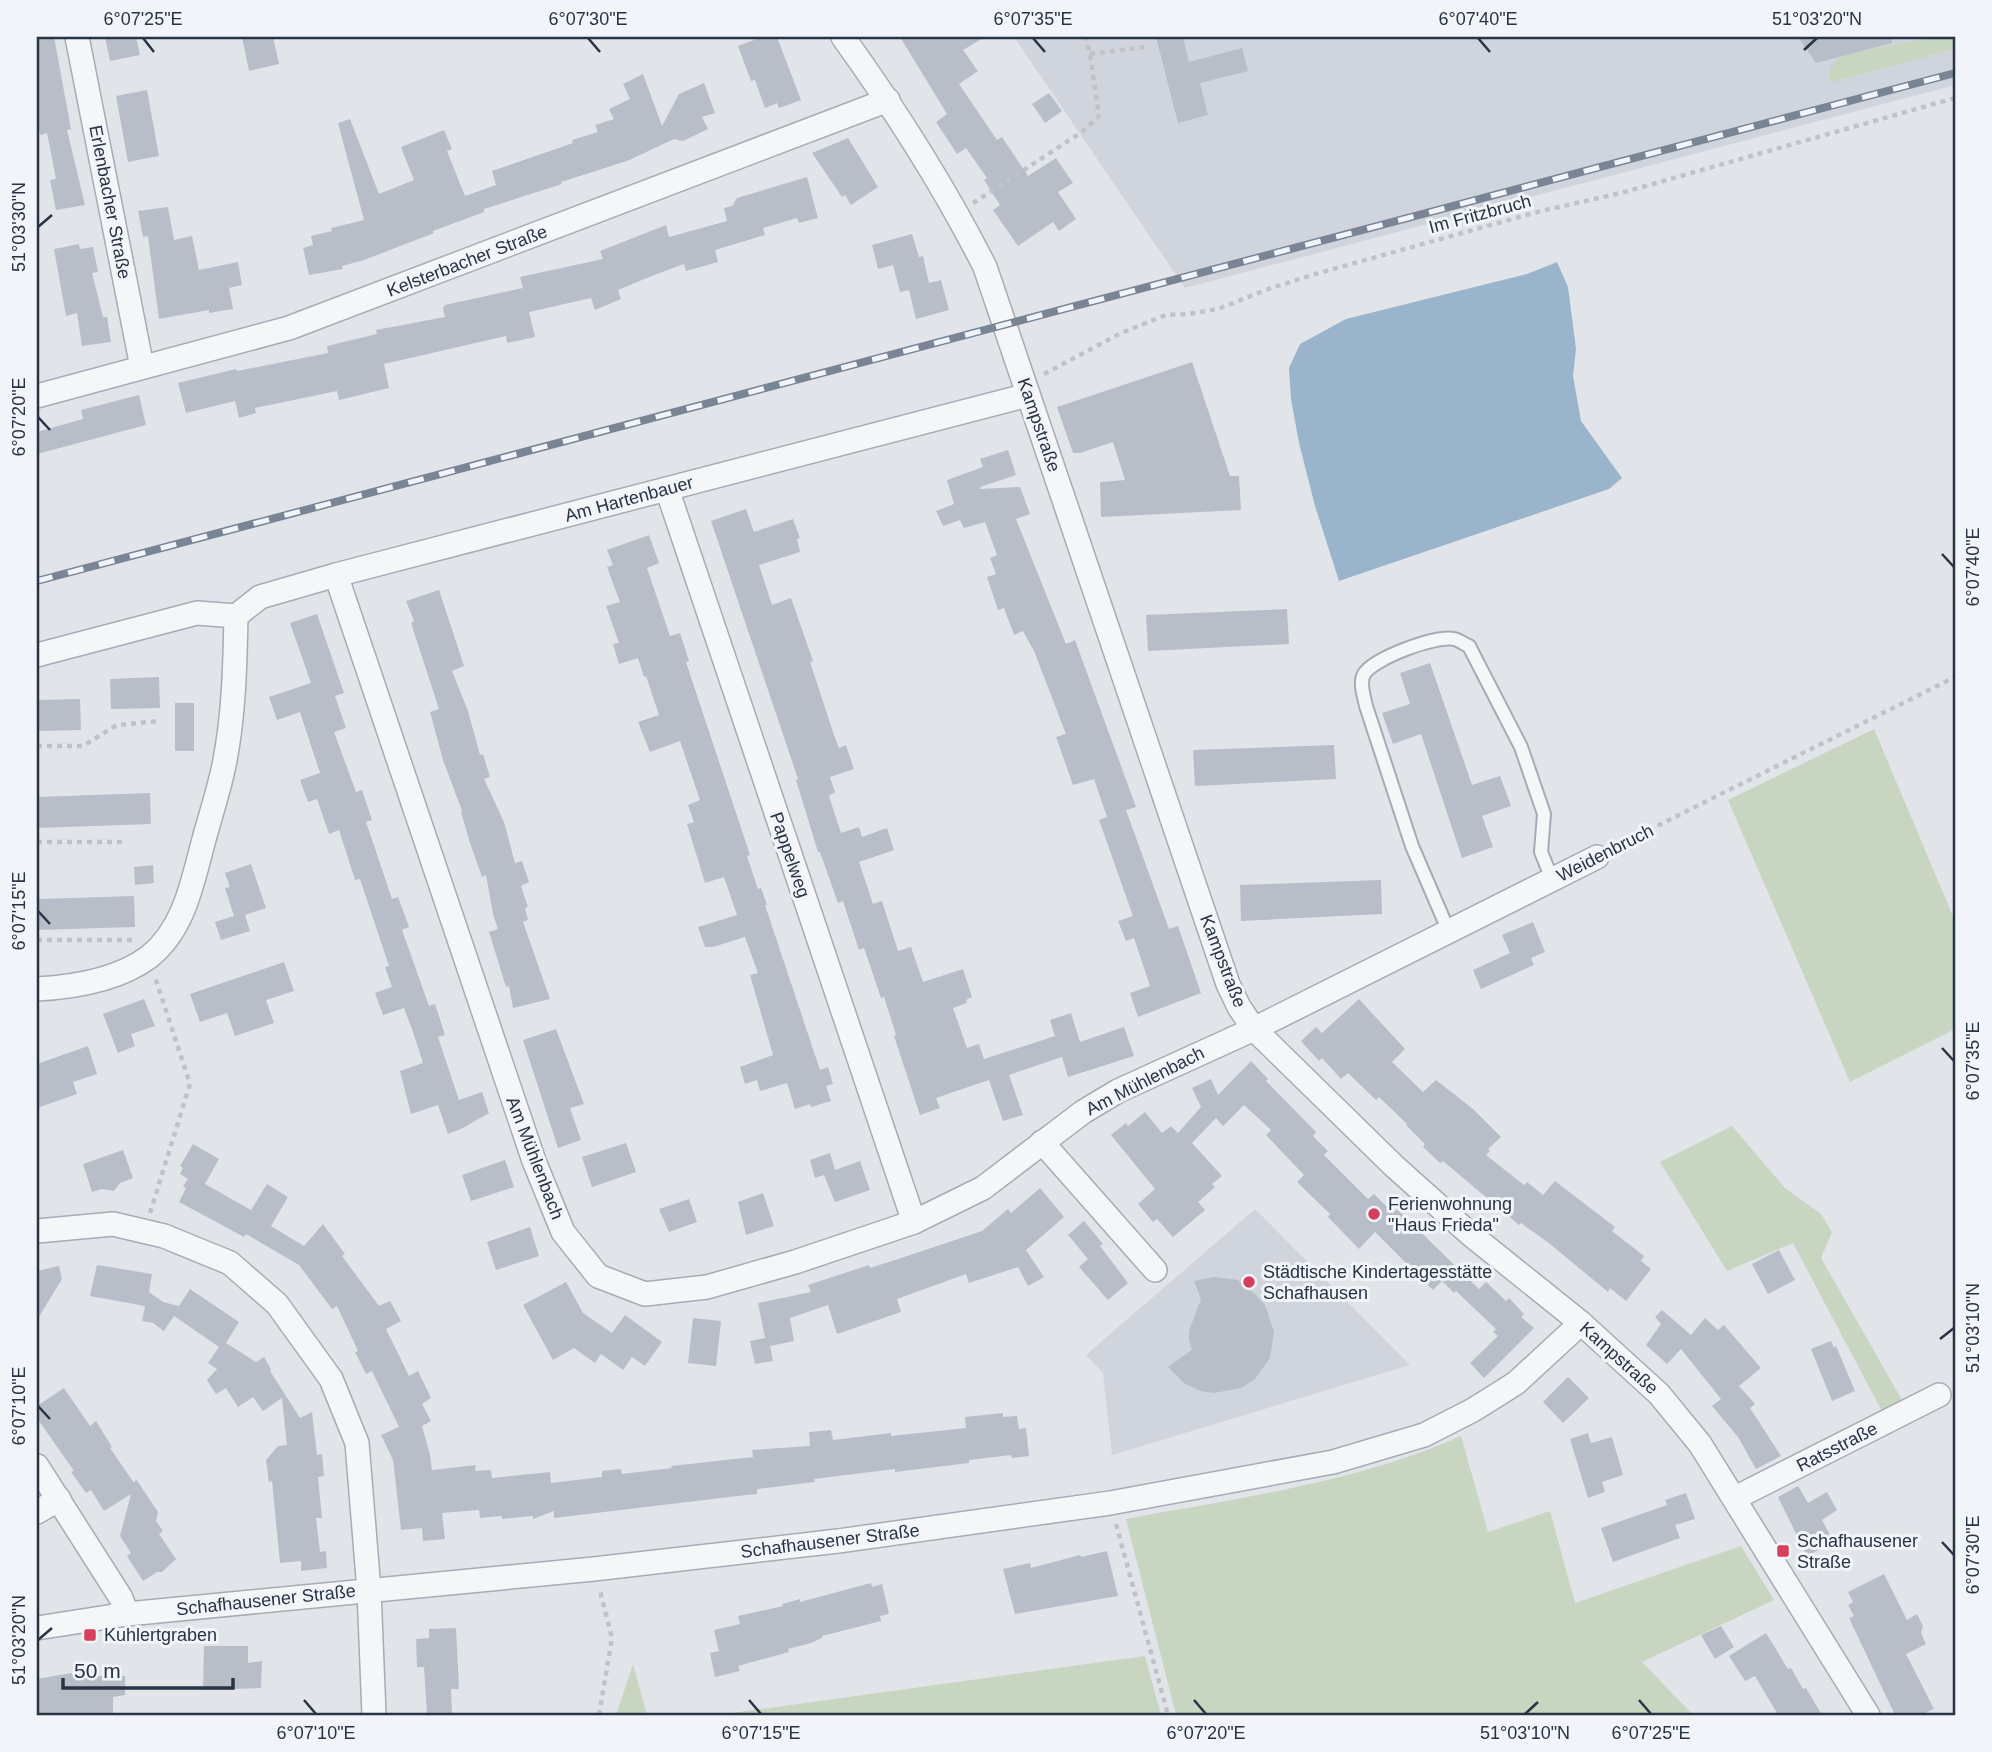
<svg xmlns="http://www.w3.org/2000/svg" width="1992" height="1752" viewBox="0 0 1992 1752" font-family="Helvetica,sans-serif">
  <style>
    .built { fill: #cfd4dd }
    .green { fill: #c7d5c1 }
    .water { fill: #9ab4cc }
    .building { fill: #b8bec8 }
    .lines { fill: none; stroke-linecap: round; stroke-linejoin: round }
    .lane-casing { stroke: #a6acb5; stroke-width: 16 }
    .street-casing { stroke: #a6acb5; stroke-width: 26 }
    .path { stroke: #bfc3c9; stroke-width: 4.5; stroke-dasharray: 5 5; stroke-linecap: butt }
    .lane { stroke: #f4f6f8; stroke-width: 12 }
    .street { stroke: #f4f6f8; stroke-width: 23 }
    .rail-casing { stroke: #798595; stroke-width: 8 }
    .rail { stroke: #f1f4f8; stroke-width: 5; stroke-dasharray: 16; stroke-linecap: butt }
    .ticks { fill: none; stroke: #283343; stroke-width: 2.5 }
    .poi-dot { fill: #d63f5b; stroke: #f1f4f8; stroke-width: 2.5 }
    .labels { text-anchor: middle; stroke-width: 6; stroke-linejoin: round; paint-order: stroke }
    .street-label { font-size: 18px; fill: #283343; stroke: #f1f4f8 }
    .poi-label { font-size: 18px; fill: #283343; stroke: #f1f4f8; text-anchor: start }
    .neatline { fill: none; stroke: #283343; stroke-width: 2.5 }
    .ticks-label { font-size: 18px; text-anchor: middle; fill: #283343 }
  </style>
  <rect width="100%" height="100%" fill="#e1e5ea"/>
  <g class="built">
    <polygon points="1014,37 1936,37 1830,83 1955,49 1955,85 1185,288"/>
    <polygon points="1255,1209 1410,1365 1112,1455 1103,1373 1086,1355"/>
  </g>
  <g class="green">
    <polygon points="1936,37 1955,37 1955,49 1830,83 1830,69 1841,55"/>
    <polygon points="1874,729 1955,921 1955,1029 1850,1082 1728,800"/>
    <polygon points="1732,1126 1785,1188 1821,1214 1832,1232 1821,1258 1906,1407 1885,1417 1793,1243 1727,1271 1660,1162"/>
    <path d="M 1461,1436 L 1488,1532 L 1550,1511 L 1575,1603 L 1741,1546 L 1774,1600 L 1642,1662 L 1693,1715 L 1176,1715 L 1126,1519 C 1239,1498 1355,1483 1461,1436 Z"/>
    <polygon points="1145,1656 1161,1715 723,1715 725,1714"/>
    <polygon points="633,1664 647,1715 616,1715"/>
  </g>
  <polygon class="water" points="1557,262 1568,287 1576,349 1573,376 1581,421 1622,478 1609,489 1339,581 1315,506 1299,443 1291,399 1289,368 1300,344 1346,319 1527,274"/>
  <g class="building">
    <polygon points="37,37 54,37 71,129 67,130 85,205 56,210 50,180 56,179 47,133 40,135 37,115"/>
    <polygon points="105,37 136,37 140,55 110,61"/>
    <polygon points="242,37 273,37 279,64 249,71"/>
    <polygon points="762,37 777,37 801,100 779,108 777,103 765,108 755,80 751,81 738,46"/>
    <polygon points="900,37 985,37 963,50 978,71 959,84 997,140 1002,137 1028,176 1056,158 1073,183 1058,192 1076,219 1059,231 1053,222 1018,246 993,210 1000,205 984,180 987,178 966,148 957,154 936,122 947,114"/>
    <polygon points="1156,37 1183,37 1189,62 1242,48 1248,71 1200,83 1208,115 1178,123"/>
    <polygon points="1798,37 1891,37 1892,43 1816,63"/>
    <polygon points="643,74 662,126 679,94 704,83 715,113 702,117 708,129 683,141 674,139 627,161 561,182 562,184 484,209 484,212 433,231 434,233 364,260 342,266 343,269 309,275 303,248 313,245 311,236 332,231 331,228 364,220 338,123 350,119 379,194 414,180 401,147 444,130 452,149 447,151 465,196 496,185 492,171 573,143 572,140 598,132 595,125 614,119 609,109 630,99 623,84"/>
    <polygon points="147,90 159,156 128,162 116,96"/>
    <polygon points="1049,93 1062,111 1045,123 1032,104"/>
    <polygon points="848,138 878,187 851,205 845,195 842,197 812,153"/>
    <polygon points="807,177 818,218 799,223 797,218 763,228 765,235 715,250 718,262 686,271 684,264 654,275 618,290 621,299 595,310 591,298 529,312 535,337 507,343 506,336 384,364 389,388 339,400 337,391 255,408 256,413 239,418 235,401 186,413 178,383 236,369 237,371 328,353 327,346 377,334 376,330 445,317 443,308 445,305 523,288 520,277 603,259 600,251 666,225 669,237 727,221 724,208 732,206 737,198"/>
    <polygon points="168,207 174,240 192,236 199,270 238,262 242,285 229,288 233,309 209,313 209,310 159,319 148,236 143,237 138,211"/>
    <polygon points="912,234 919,257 923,256 929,283 941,280 949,310 916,319 909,290 900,292 893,265 878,269 872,245"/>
    <polygon points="79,244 80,249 93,247 98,272 92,273 103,317 107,317 111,342 82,346 77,313 66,316 54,249"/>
    <polygon points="1192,362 1230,476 1239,476 1241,510 1101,517 1100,482 1125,480 1113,442 1080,453 1073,453 1057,407"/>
    <polygon points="139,395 146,425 37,454 37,432 83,419 81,410"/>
    <polygon points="1008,450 1016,475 980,487 980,489 1020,487 1030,514 1016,519 1066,644 1075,640 1136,807 1126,810 1169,929 1178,926 1201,993 1138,1017 1130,993 1150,986 1134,938 1126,941 1118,921 1133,916 1099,820 1107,817 1094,779 1073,785 1056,737 1066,734 1034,651 1023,631 1014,635 1004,608 998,610 987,577 996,574 990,558 997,555 985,522 964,528 960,520 943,526 936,511 954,504 947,480 983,467 980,459"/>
    <polygon points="746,509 754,532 793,519 800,538 797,539 800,552 759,565 772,605 791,598 813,661 810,662 835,738 839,748 846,745 854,769 830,777 835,792 829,796 841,833 859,827 862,837 887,828 894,850 859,862 873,904 882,901 898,951 911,947 923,982 963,969 972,997 966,1000 967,1003 953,1008 967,1048 979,1044 984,1059 1055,1036 1050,1020 1071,1013 1080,1042 1124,1027 1134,1056 1068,1077 1062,1057 1009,1075 1023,1115 1003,1121 989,1080 936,1098 940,1108 920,1115 894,1036 896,1035 884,997 881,998 864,948 859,950 843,901 838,903 820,852 818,852 796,780 798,779 711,521"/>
    <polygon points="649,535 659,563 647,568 670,636 680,633 689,661 686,662 750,855 747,856 758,889 761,888 767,905 765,905 820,1070 828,1067 833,1084 826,1086 831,1101 811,1107 810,1104 795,1109 787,1083 760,1091 757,1080 745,1084 740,1067 773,1055 750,975 758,973 745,937 713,947 705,947 698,927 737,915 724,877 705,883 687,824 694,822 688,805 700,800 680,741 650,752 638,722 659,715 646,676 644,677 638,658 619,664 613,644 619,643 606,606 620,602 607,567 613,565 607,550"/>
    <polygon points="439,590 464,666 452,671 468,711 480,755 483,754 490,777 484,779 504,822 515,863 522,861 529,882 521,886 528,907 525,908 528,920 523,922 550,999 513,1008 509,986 506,987 489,932 498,929 493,914 486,875 482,877 470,843 461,812 462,811 443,760 430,712 439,709 411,623 414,621 406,601"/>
    <polygon points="1287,609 1289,644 1148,651 1146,615"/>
    <polygon points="317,614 344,693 335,696 346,728 334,732 356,792 362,790 372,820 366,822 392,899 398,897 404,913 409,927 402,930 429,1006 435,1004 445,1035 438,1037 459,1100 482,1092 489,1113 461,1129 448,1134 438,1105 411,1114 400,1071 423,1063 412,1029 404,1008 383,1015 375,993 392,987 385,967 389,966 360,879 355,880 339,830 329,834 317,799 308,802 300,780 320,773 300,712 277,720 269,697 311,683 290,623"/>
    <polygon points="1430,663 1472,785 1500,776 1511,806 1482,816 1493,847 1462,858 1421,734 1393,744 1382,713 1410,704 1400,673"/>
    <polygon points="159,677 160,708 111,709 110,679"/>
    <polygon points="80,699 81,730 37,731 37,700"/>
    <rect x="175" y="703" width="19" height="48"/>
    <polygon points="1334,745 1336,779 1195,786 1193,750"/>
    <polygon points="150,793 151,824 37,828 37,797"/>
    <polygon points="251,864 266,908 245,915 250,931 221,940 215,922 234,916 225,888 230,887 225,873"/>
    <polygon points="153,865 154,883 135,885 134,867"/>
    <polygon points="1381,880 1382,914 1241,921 1240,885"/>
    <polygon points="134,896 135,927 37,930 37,899"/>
    <polygon points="1533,922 1545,952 1531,958 1534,965 1481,989 1473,970 1510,953 1502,935"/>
    <polygon points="284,962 294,991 266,1000 274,1023 235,1036 227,1013 200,1022 190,994"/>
    <polygon points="144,999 155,1026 131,1034 135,1046 118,1053 103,1014"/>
    <polygon points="1359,999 1405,1049 1392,1062 1423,1092 1436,1080 1473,1109 1501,1137 1488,1149 1490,1151 1486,1155 1524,1185 1527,1182 1543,1195 1555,1181 1615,1227 1612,1231 1644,1256 1641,1261 1651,1269 1626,1301 1610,1288 1608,1292 1550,1244 1521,1223 1519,1225 1443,1161 1440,1163 1423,1147 1425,1144 1406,1125 1407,1124 1379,1097 1376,1100 1348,1073 1341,1079 1322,1058 1319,1061 1301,1041 1316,1027 1322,1033"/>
    <polygon points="556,1029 584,1104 570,1108 581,1140 558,1148 523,1040"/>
    <polygon points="88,1046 97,1074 73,1082 77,1094 37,1108 37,1064"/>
    <polygon points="1251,1061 1268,1079 1266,1081 1316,1132 1313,1136 1328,1151 1324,1155 1368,1199 1374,1194 1393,1213 1397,1209 1479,1289 1486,1282 1506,1301 1509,1298 1524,1314 1521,1317 1534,1328 1484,1378 1470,1363 1498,1336 1493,1332 1496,1329 1456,1291 1454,1293 1442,1281 1433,1290 1375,1232 1359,1249 1328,1217 1330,1214 1297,1182 1304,1175 1266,1135 1271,1130 1244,1105 1223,1126 1216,1118 1192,1143 1222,1176 1212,1184 1215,1187 1198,1202 1205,1210 1173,1237 1157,1219 1153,1222 1138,1204 1155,1189 1111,1135 1126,1123 1128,1126 1145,1112 1162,1133 1171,1126 1178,1133 1201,1107 1192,1088 1211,1079 1218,1095"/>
    <polygon points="626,1143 636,1172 592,1187 582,1157"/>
    <polygon points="193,1144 219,1159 205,1184 251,1210 267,1184 288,1197 271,1226 304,1246 323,1224 345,1254 342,1256 379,1306 390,1301 401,1321 386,1329 409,1376 418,1371 431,1398 422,1404 431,1421 422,1426 430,1455 432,1470 476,1465 475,1471 491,1470 492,1478 550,1472 551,1483 602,1477 602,1471 621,1469 622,1474 672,1468 671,1466 753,1457 752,1450 810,1446 809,1432 831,1430 833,1440 891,1433 891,1436 966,1428 965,1417 1003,1413 1003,1417 1017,1416 1019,1429 1026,1428 1029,1456 1012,1458 1011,1455 969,1460 969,1463 895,1472 895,1469 814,1479 815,1482 757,1489 757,1494 746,1495 554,1518 554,1511 533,1519 533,1516 502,1519 502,1516 480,1518 479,1510 442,1513 445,1539 423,1541 422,1528 401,1530 393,1460 381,1435 399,1427 372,1371 366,1374 355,1352 358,1351 337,1306 332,1309 299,1265 246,1234 244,1237 179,1202 186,1188 183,1186 188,1179 180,1174 183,1168 180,1166"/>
    <polygon points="123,1150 133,1178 120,1183 114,1191 102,1189 92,1192 83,1164"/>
    <polygon points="830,1153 835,1170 860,1161 870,1190 835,1202 824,1175 815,1178 810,1160"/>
    <polygon points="505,1160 514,1187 471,1201 462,1175"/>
    <polygon points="1040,1188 1064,1217 1026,1250 1044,1277 1028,1286 1018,1267 969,1283 966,1274 897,1299 901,1312 837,1334 828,1305 790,1318 794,1341 770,1346 773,1361 755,1364 750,1341 765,1338 758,1303 811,1292 808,1285 869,1265 870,1268 895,1260 982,1231 1008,1209 1011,1213"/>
    <polygon points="763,1193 774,1226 746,1235 738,1202"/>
    <polygon points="689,1199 697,1222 669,1232 659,1209"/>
    <polygon points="1084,1221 1103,1244 1100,1246 1128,1283 1108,1300 1079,1267 1088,1259 1068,1235"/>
    <polygon points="530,1227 539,1256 496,1270 487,1242"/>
    <polygon points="1779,1250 1795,1280 1768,1294 1752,1264"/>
    <polygon points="97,1265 152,1274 149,1292 163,1302 179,1306 190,1289 239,1322 226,1343 256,1362 264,1357 271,1369 270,1371 300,1418 312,1412 317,1455 322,1454 324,1476 318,1477 322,1518 316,1518 320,1552 326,1551 327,1568 301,1571 301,1561 280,1563 272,1481 269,1482 266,1460 278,1446 287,1445 282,1398 263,1411 253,1397 238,1407 226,1388 216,1394 207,1380 217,1369 208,1363 219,1347 174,1316 164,1331 153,1323 142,1321 145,1306 90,1296"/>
    <polygon points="59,1266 62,1279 37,1320 37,1271"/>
    <polygon points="1214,1277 1238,1280 1255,1294 1265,1305 1274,1332 1270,1358 1254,1380 1241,1388 1214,1393 1201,1391 1185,1384 1168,1367 1192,1350 1189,1340 1189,1331 1201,1299 1194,1281"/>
    <polygon points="566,1282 583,1313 612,1333 625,1315 662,1342 645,1366 632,1357 623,1370 601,1354 595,1363 574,1348 553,1360 523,1305"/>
    <polygon points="1662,1310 1691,1335 1705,1318 1718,1330 1724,1325 1761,1368 1739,1386 1755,1404 1750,1408 1781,1456 1756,1469 1738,1437 1712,1406 1721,1399 1681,1349 1667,1364 1646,1345 1661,1324 1655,1317"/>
    <polygon points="693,1318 721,1321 716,1366 688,1363"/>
    <polygon points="1831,1341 1834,1348 1836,1346 1855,1391 1832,1401 1811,1349"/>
    <polygon points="1568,1377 1589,1398 1563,1423 1543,1402"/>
    <polygon points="64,1388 90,1426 96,1421 112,1447 110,1448 134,1483 136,1479 158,1512 156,1521 163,1531 159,1534 176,1559 162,1572 157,1572 143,1581 127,1556 131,1553 120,1536 131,1494 104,1511 91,1490 86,1493 71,1472 74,1471 37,1418 37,1406"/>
    <polygon points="1588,1433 1591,1443 1612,1437 1623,1475 1602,1482 1605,1492 1588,1498 1570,1439"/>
    <polygon points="1798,1486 1808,1503 1827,1492 1837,1510 1822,1520 1834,1542 1807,1556 1778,1497"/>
    <polygon points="1686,1493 1695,1519 1675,1525 1680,1538 1613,1562 1601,1528 1667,1505 1665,1500"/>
    <polygon points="1107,1551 1118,1596 1015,1614 1003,1569 1030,1563 1031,1568 1080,1555 1081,1557"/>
    <polygon points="1884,1574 1907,1620 1917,1614 1923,1626 1921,1633 1926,1644 1906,1654 1934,1709 1921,1715 1895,1715 1849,1618 1854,1616 1848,1605 1853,1602 1848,1592"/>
    <polygon points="871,1583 872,1587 882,1584 889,1614 880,1616 881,1621 822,1636 822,1638 811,1643 788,1649 789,1652 738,1666 740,1671 715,1677 710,1653 719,1651 714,1630 740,1624 738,1616 783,1606 782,1604 800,1599 800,1602"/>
    <polygon points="1721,1626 1734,1647 1715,1659 1701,1635"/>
    <polygon points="456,1628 459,1689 451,1689 452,1715 427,1715 424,1667 417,1667 416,1639 429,1638 429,1629"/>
    <polygon points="1766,1633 1788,1669 1791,1668 1803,1689 1806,1688 1822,1715 1778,1715 1755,1676 1745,1681 1729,1656"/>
    <polygon points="204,1646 248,1646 248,1663 262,1661 261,1688 203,1690"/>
    <polygon points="77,1672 77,1676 125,1676 125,1695 113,1697 113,1715 46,1715 46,1713 37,1713 37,1679"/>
  </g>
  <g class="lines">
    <defs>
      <path id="lane" d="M 1449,932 L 1412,846 L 1366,706 C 1364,696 1359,683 1364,674 C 1374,658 1436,635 1454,639 C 1459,640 1464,644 1469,646 L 1521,747 L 1544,814 L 1541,852 L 1552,879"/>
      <g id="street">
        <polyline points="77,37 142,367"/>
        <path d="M 843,37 C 896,111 944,186 985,267 L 1228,984 L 1239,1007 L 1254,1029 L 1394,1166 L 1470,1234 L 1581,1323 L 1659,1394 L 1700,1444 L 1868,1715"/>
        <polyline points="37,396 289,328 888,100"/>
        <polyline points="667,489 914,1222"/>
        <polyline points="336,575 534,1161 563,1232 598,1276 645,1294 707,1287 795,1262 914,1222 983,1188 1083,1112 1118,1091 1254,1029 1597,857"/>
        <polyline points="37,655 197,613 236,616"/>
        <path d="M 37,989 C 74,987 118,980 149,957 C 184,929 192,884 203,843 C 210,816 220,788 225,760 C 234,713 235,664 236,616 L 260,597 L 336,575 L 1028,395"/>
        <polyline points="1042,1142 1155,1270"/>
        <polyline points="37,1231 113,1224 164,1236 230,1263 277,1304 331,1379 357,1443 369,1590 374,1715"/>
        <polyline points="37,1466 121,1598 127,1614"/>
        <polyline points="1735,1498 1939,1395"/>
        <polyline points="37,1512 59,1499"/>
        <polyline points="37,1628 127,1614 594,1569 838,1541 1110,1503 1333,1462 1424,1435 1473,1410 1516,1383 1581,1323"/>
      </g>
    </defs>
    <use href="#lane" class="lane-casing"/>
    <use href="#street" class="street-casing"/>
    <g class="path">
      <polyline points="1090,54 1145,47"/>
      <polyline points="973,203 1082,132 1099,116 1090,54 1085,37"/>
      <polyline points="1044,374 1121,333 1166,315 1189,314 1218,309 1271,288 1319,273 1541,211 1621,193 1955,98"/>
      <polyline points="37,746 83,746 117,725 159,721"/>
      <polyline points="37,842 123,842"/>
      <polyline points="1613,848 1955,677"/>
      <polyline points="37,940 134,940"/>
      <polyline points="150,1213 190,1084 155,977"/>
      <polyline points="1116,1524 1168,1715"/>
      <polyline points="599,1715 612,1638 600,1591"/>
    </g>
    <use href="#lane" class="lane"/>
    <use href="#street" class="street"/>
    <defs>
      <polyline id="rail" points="37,581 1955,73"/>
    </defs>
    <use href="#rail" class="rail-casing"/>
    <use href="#rail" class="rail"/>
  </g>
  <path class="ticks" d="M 143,38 L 154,52M 588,38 L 600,52M 1033,38 L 1045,52M 1478,38 L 1490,52M 1804,50 L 1817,38M 38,227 L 52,215M 38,417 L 50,430M 1942,554 L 1954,567M 38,911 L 50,924M 1942,1048 L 1954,1061M 1940,1339 L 1954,1328M 38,1406 L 50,1419M 1942,1542 L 1954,1555M 38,1640 L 52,1628M 304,1700 L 316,1714M 749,1700 L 761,1714M 1194,1700 L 1206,1714M 1639,1700 L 1651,1714M 1525,1714 L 1538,1702"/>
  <g class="poi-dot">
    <circle cx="1374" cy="1214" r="7"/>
    <circle cx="1249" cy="1282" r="7"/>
    <rect x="1776" y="1544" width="14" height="14" rx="3.5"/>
    <rect x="83" y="1628" width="14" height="14" rx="3.5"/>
  </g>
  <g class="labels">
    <g class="street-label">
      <text transform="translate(110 202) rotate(79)" y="6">Erlenbacher Straße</text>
      <text transform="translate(1480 214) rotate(-15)" y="6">Im Fritzbruch</text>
      <text transform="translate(467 261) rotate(-21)" y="6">Kelsterbacher Straße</text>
      <text transform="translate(1039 425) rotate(71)" y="6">Kampstraße</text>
      <text transform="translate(629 499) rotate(-15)" y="6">Am Hartenbauer</text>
      <text transform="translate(1605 853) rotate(-27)" y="6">Weidenbruch</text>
      <text transform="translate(790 855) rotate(71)" y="6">Pappelweg</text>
      <text transform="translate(1223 961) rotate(69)" y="6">Kampstraße</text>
      <text transform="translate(1145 1081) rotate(-27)" y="6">Am Mühlenbach</text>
      <text transform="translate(535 1158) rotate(69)" y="6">Am Mühlenbach</text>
      <text transform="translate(1619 1358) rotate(42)" y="6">Kampstraße</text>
      <text transform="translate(1837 1447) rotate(-27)" y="6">Ratsstraße</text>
      <text transform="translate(830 1541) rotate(-7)" y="6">Schafhausener Straße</text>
      <text transform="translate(266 1600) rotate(-6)" y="6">Schafhausener Straße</text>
    </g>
    <g class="poi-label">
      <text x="1388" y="1210">Ferienwohnung<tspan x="1388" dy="21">"Haus Frieda"</tspan></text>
      <text x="1263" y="1278">Städtische Kindertagesstätte<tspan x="1263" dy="21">Schafhausen</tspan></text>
      <text x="1797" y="1547">Schafhausener<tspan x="1797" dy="21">Straße</tspan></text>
      <text x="104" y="1641">Kuhlertgraben</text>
    </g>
  </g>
  <rect width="1992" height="1752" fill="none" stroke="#f1f4f8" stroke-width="77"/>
  <path d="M63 1678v10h170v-10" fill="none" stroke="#283343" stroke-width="3.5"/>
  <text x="74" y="1678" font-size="21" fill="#283343" stroke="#f1f4f8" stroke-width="5" paint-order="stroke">50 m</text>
  <rect x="38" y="38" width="1916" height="1676" class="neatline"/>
  <g class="ticks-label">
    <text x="143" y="25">6°07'25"E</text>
    <text x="588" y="25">6°07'30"E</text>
    <text x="1033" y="25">6°07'35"E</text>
    <text x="1478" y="25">6°07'40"E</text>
    <text x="1817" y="25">51°03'20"N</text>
    <text transform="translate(19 227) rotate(-90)" y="6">51°03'30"N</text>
    <text transform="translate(19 417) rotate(-90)" y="6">6°07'20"E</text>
    <text transform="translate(1973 567) rotate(-90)" y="6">6°07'40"E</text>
    <text transform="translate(19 911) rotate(-90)" y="6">6°07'15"E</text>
    <text transform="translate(1973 1061) rotate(-90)" y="6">6°07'35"E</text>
    <text transform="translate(1973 1328) rotate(-90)" y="6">51°03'10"N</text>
    <text transform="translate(19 1406) rotate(-90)" y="6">6°07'10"E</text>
    <text transform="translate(1973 1555) rotate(-90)" y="6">6°07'30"E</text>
    <text transform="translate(19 1640) rotate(-90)" y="6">51°03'20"N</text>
    <text x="316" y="1739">6°07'10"E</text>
    <text x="761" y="1739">6°07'15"E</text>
    <text x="1206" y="1739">6°07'20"E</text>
    <text x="1525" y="1739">51°03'10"N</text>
    <text x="1651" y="1739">6°07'25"E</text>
  </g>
</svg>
